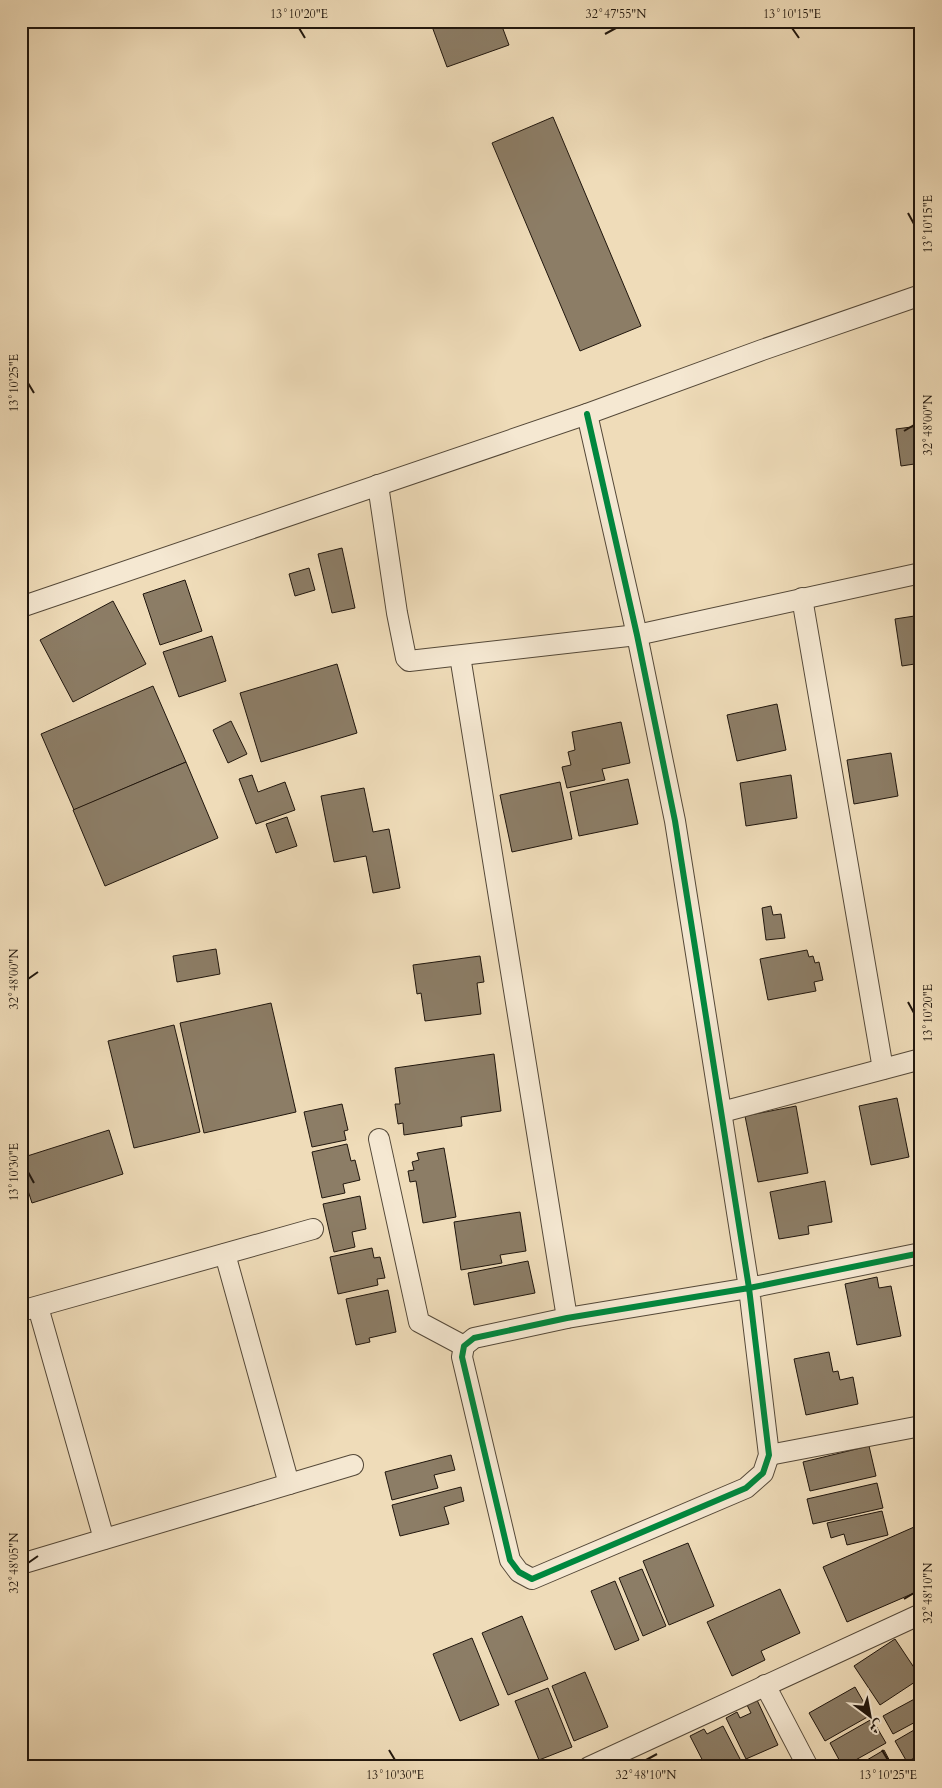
<svg xmlns="http://www.w3.org/2000/svg" width="942" height="1788" viewBox="0 0 942 1788" font-family="Cardo,Amiri,serif">
  <style>
    .building { fill: #8c7d66; stroke: #20160d }
    .lines { fill: none; stroke-linecap: round; stroke-linejoin: round }
    .street-casing { stroke: #544838; stroke-width: 22 }
    .street { stroke: #f5e8d2; stroke-width: 20 }
    .cycleway-casing { stroke: #f5e8d2; stroke-width: 9 }
    .cycleway { stroke: #00873e; stroke-width: 6 }
    .ticks { fill: none; stroke: #20160d; stroke-width: 2 }
    .neatline { fill: none; stroke: #20160d; stroke-width: 2 }
    .ticks-label { font-size: 12px; text-anchor: middle; fill: #20160d }
  </style>
  <rect width="100%" height="100%" fill="#efdcb9"/>
  <filter id="stains"><feTurbulence type="fractalNoise" baseFrequency=".004" numOctaves="4"/><feColorMatrix values="0 0 0 0 .2 0 0 0 0 .09 0 0 0 0 .02 0 0 0 .5 -.17"/></filter>
  <radialGradient id="worn" r=".72"><stop offset=".6" stop-color="#630" stop-opacity="0"/><stop offset="1" stop-color="#630" stop-opacity=".3"/></radialGradient>
  <g class="building">
    <polygon points="430,21 500,21 509,45 447,67"/>
    <polygon points="553,117 641,326 580,351 492,143"/>
    <polygon points="919,426 921,463 901,466 896,429"/>
    <polygon points="342,548 355,608 332,613 318,554"/>
    <polygon points="309,568 315,590 295,596 289,574"/>
    <polygon points="185,580 202,631 160,645 143,594"/>
    <polygon points="113,601 146,664 73,702 40,640"/>
    <polygon points="921,615 921,663 902,666 895,619"/>
    <polygon points="212,636 226,681 179,697 163,652"/>
    <polygon points="337,664 357,733 261,762 240,693"/>
    <polygon points="153,686 186,762 74,810 41,734"/>
    <polygon points="777,704 786,750 737,761 727,715"/>
    <polygon points="231,721 247,754 228,763 213,730"/>
    <polygon points="621,722 630,763 602,769 605,780 567,788 562,767 571,765 568,752 575,750 572,732"/>
    <polygon points="891,753 898,796 854,804 847,760"/>
    <polygon points="186,762 218,838 105,886 73,810"/>
    <polygon points="252,775 258,792 285,782 295,810 256,824 239,779"/>
    <polygon points="791,775 797,818 746,826 740,783"/>
    <polygon points="628,779 638,824 579,836 570,792"/>
    <polygon points="560,782 572,839 512,852 500,795"/>
    <polygon points="364,788 373,832 389,829 400,888 373,893 366,856 334,862 321,796"/>
    <polygon points="287,817 297,846 276,853 266,824"/>
    <polygon points="771,906 773,915 781,914 785,938 766,940 762,908"/>
    <polygon points="216,949 220,974 177,982 173,956"/>
    <polygon points="807,950 809,957 813,956 815,963 819,962 823,980 814,982 816,991 768,1000 760,959"/>
    <polygon points="480,956 484,982 477,983 481,1014 425,1021 421,993 417,994 413,965"/>
    <polygon points="271,1003 296,1112 204,1133 180,1023"/>
    <polygon points="174,1025 200,1132 134,1148 108,1041"/>
    <polygon points="494,1054 501,1111 461,1117 462,1126 404,1135 403,1123 398,1124 395,1104 400,1104 395,1068"/>
    <polygon points="897,1098 909,1157 871,1165 859,1106"/>
    <polygon points="342,1104 348,1130 344,1131 346,1140 312,1147 304,1112"/>
    <polygon points="796,1106 808,1173 758,1182 745,1116"/>
    <polygon points="109,1130 123,1174 32,1203 21,1169 21,1158"/>
    <polygon points="347,1144 351,1161 355,1160 360,1180 343,1184 345,1193 322,1198 312,1152"/>
    <polygon points="444,1148 456,1217 423,1223 416,1181 410,1182 408,1171 414,1170 412,1162 419,1160 417,1153"/>
    <polygon points="825,1181 832,1222 808,1226 809,1234 779,1239 770,1192"/>
    <polygon points="360,1196 366,1229 352,1232 355,1247 334,1252 323,1204"/>
    <polygon points="520,1212 526,1251 500,1255 502,1263 461,1270 454,1222"/>
    <polygon points="372,1248 374,1258 380,1257 385,1278 377,1279 378,1285 338,1294 330,1257"/>
    <polygon points="528,1261 535,1293 474,1305 468,1273"/>
    <polygon points="877,1277 879,1288 891,1286 901,1336 857,1345 845,1284"/>
    <polygon points="388,1290 396,1332 369,1338 370,1342 356,1345 346,1299"/>
    <polygon points="829,1352 833,1372 838,1371 840,1380 853,1377 858,1404 806,1415 794,1359"/>
    <polygon points="869,1446 876,1476 810,1491 803,1462"/>
    <polygon points="451,1455 455,1470 434,1475 438,1488 392,1500 385,1472"/>
    <polygon points="877,1483 883,1508 813,1524 807,1499"/>
    <polygon points="461,1487 464,1501 444,1507 449,1524 400,1536 392,1505"/>
    <polygon points="882,1511 888,1535 847,1545 844,1534 831,1538 827,1523"/>
    <polygon points="921,1524 921,1590 847,1622 823,1567"/>
    <polygon points="688,1543 714,1606 669,1625 643,1561"/>
    <polygon points="642,1569 666,1626 643,1636 619,1578"/>
    <polygon points="615,1581 639,1640 615,1650 591,1591"/>
    <polygon points="780,1589 800,1633 761,1651 765,1660 732,1676 707,1622"/>
    <polygon points="522,1616 548,1679 508,1695 482,1633"/>
    <polygon points="472,1638 499,1705 460,1721 433,1654"/>
    <polygon points="895,1639 921,1678 880,1705 854,1666"/>
    <polygon points="585,1672 608,1727 574,1741 552,1686"/>
    <polygon points="855,1687 871,1715 825,1741 809,1713"/>
    <polygon points="548,1688 572,1747 539,1760 515,1701"/>
    <polygon points="920,1696 921,1719 893,1734 883,1716"/>
    <polygon points="757,1700 778,1745 746,1759 726,1718 737,1712 740,1718 751,1713 747,1705"/>
    <polygon points="872,1719 886,1743 843,1767 830,1743"/>
    <polygon points="723,1726 740,1759 725,1767 706,1767 690,1736 704,1729 707,1734"/>
    <polygon points="921,1726 921,1754 907,1762 895,1741"/>
    <polygon points="884,1750 893,1767 855,1767"/>
  </g>
  <g class="lines">
    <defs>
      <g id="street">
        <polyline points="587,414 637,635 675,821 749,1288 769,1455 763,1473 746,1488 532,1579 519,1572 510,1560 462,1357 464,1346 474,1338 567,1318 749,1288 921,1253"/>
        <polyline points="378,485 397,613 406,658 409,661 637,635 921,573"/>
        <polyline points="802,598 883,1069"/>
        <polyline points="21,607 587,414 762,350 921,295"/>
        <polyline points="460,656 567,1318"/>
        <polyline points="722,1112 921,1059"/>
        <polyline points="379,1139 419,1322 464,1346"/>
        <polyline points="225,1254 289,1484"/>
        <polyline points="38,1307 104,1539"/>
        <polyline points="21,1311 313,1229"/>
        <polyline points="769,1455 921,1426"/>
        <polyline points="21,1564 353,1465"/>
        <polyline points="765,1685 808,1767"/>
        <polyline points="589,1767 921,1614"/>
      </g>
    </defs>
    <use href="#street" class="street-casing"/>
    <use href="#street" class="street"/>
    <defs>
      <polyline id="cycleway" points="587,414 637,635 675,821 749,1288 769,1455 763,1473 746,1488 532,1579 519,1572 510,1560 462,1357 464,1346 474,1338 567,1318 749,1288 921,1253"/>
    </defs>
    <use href="#cycleway" class="cycleway-casing"/>
    <use href="#cycleway" class="cycleway"/>
  </g>
  <path class="ticks" d="M 299,28 L 305,38M 792,28 L 799,38M 605,34 L 616,28M 908,213 L 914,224M 28,383 L 34,393M 904,431 L 914,425M 28,979 L 38,972M 908,1002 L 914,1013M 28,1172 L 34,1183M 28,1563 L 38,1556M 904,1599 L 914,1593M 389,1750 L 395,1760M 882,1750 L 888,1760M 646,1760 L 657,1754"/>
  <rect width="942" height="1788" fill="none" stroke="#efdcb9" stroke-width="55"/>
  <g transform="translate(870 1716) rotate(148)" stroke="#f5e8d2" stroke-width="4" paint-order="stroke">
  <path d="M0-4L9 19L0 12L-9 19Z" fill="#20160d"/>
  <text y="-8" font-size="14" font-weight="bold" text-anchor="middle" fill="#20160d">ش</text>
  </g>
  <rect x="28" y="28" width="886" height="1732" class="neatline"/>
  <g class="ticks-label">
    <text x="299" y="18">13°10'20"E</text>
    <text x="616" y="18">32°47'55"N</text>
    <text x="792" y="18">13°10'15"E</text>
    <text transform="translate(928 224) rotate(-90)" y="4">13°10'15"E</text>
    <text transform="translate(14 383) rotate(-90)" y="4">13°10'25"E</text>
    <text transform="translate(928 425) rotate(-90)" y="4">32°48'00"N</text>
    <text transform="translate(14 979) rotate(-90)" y="4">32°48'00"N</text>
    <text transform="translate(928 1013) rotate(-90)" y="4">13°10'20"E</text>
    <text transform="translate(14 1172) rotate(-90)" y="4">13°10'30"E</text>
    <text transform="translate(14 1563) rotate(-90)" y="4">32°48'05"N</text>
    <text transform="translate(928 1593) rotate(-90)" y="4">32°48'10"N</text>
    <text x="395" y="1779">13°10'30"E</text>
    <text x="646" y="1779">32°48'10"N</text>
    <text x="888" y="1779">13°10'25"E</text>
  </g>
  <rect width="100%" height="100%" filter="url(#stains)"/>
  <rect width="100%" height="100%" fill="url(#worn)"/>
</svg>
